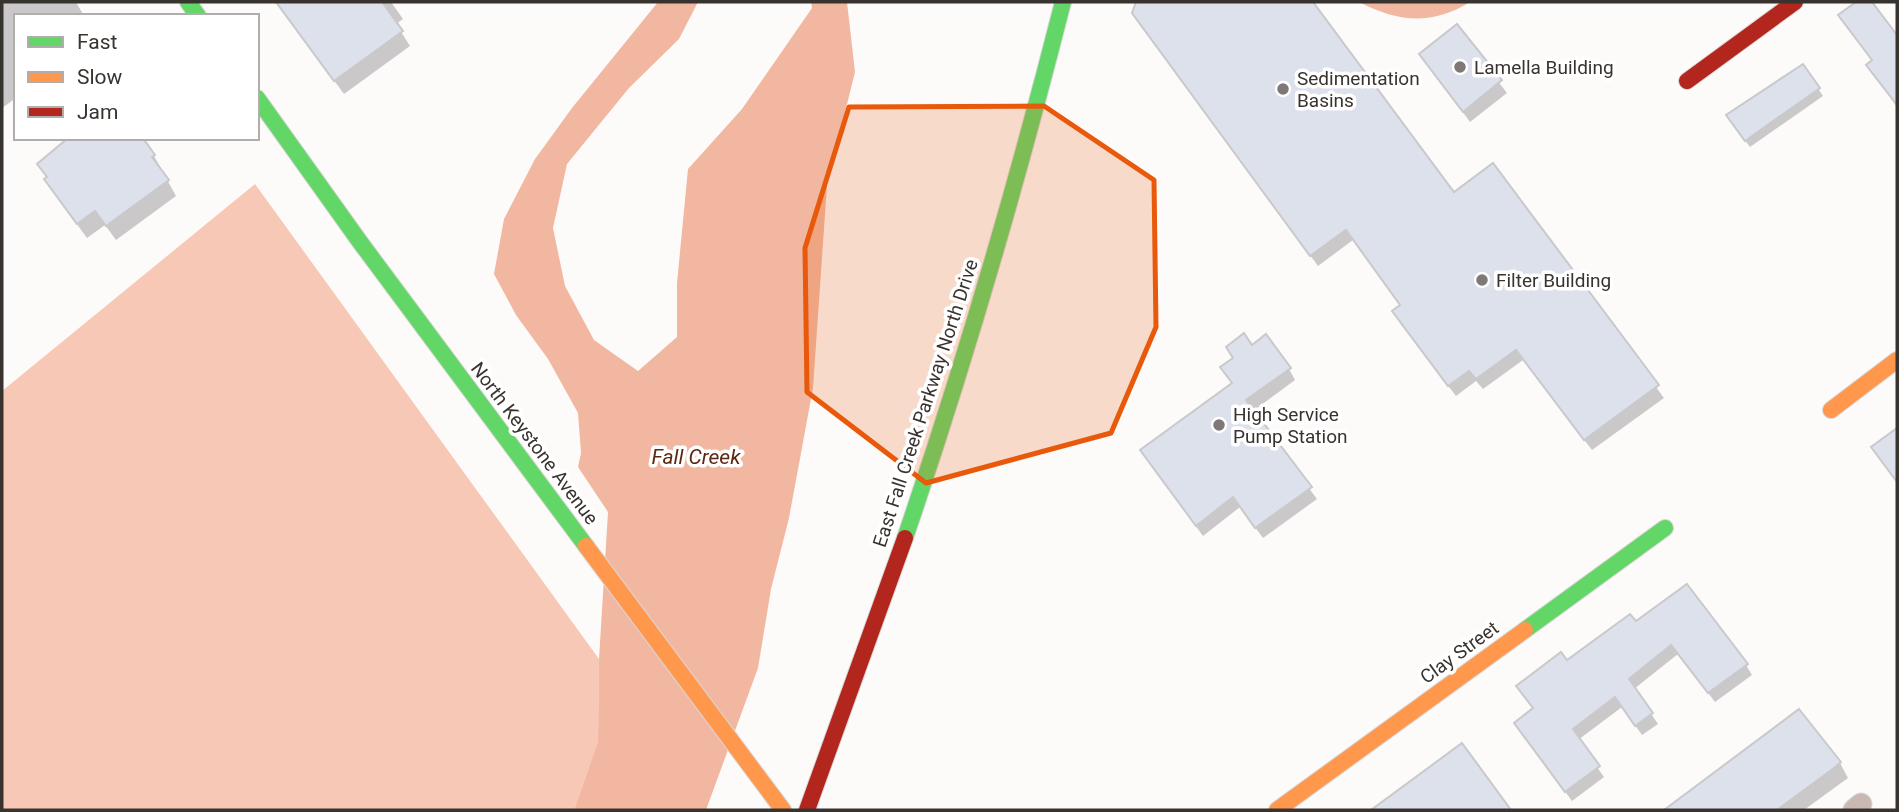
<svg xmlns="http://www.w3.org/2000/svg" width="1899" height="812" viewBox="0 0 1899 812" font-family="Roboto,sans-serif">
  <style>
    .forest { fill: #f7c8b6 }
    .water { fill: #f2b7a0 }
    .shadow { fill: #0003 }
    .building { fill: #dde1ec; stroke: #c9c9cb; stroke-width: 2 }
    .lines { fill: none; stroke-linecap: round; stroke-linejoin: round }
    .street-casing { stroke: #d9d7d6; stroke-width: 23 }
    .fast-casing { stroke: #d9d7d6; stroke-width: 18 }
    .slow-casing { stroke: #d9d7d6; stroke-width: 18 }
    .jam-casing { stroke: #d9d7d6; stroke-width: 18 }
    .street { stroke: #cab9b2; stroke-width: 21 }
    .fast { stroke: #63d668; stroke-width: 16 }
    .slow { stroke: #ff974d; stroke-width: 16 }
    .jam { stroke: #b3261e; stroke-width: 16 }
    .marked { fill: #e8590c; fill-opacity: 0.2; stroke: #e8590c; stroke-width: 5; stroke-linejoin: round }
    .poi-dot { fill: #7e7977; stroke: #fff; stroke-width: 2.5 }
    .labels { text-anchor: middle; stroke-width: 7; stroke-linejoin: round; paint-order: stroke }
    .poi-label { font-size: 19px; fill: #393330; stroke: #fff; text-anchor: start }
    .street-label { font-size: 19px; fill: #393330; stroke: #fff }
    .water-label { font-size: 21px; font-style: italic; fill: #5c2711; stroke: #fff }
  </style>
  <rect width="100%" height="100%" fill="#fdfbfa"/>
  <polygon class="forest" points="255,184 599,659 598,741 574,810 2,810 2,391"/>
  <g class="water">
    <polygon points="658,2 698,2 679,39 629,88 567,164 553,228 565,286 594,340 638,371 677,337 677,283 688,169 742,109 812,8 811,2 847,2 855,72 827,185 813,388 789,518 771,589 758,668 706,810 574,810 598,741 599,659 608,512 578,467 581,453 578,413 548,359 516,315 494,274 504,219 535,159 572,108"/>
    <path d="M 1359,2 L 1470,2 C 1431,26 1398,22 1359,2 Z"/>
  </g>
  <g class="shadow">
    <polygon points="2,2 76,2 84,16 16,16 16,98 2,108"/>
    <polygon points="276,2 391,2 403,19 396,24 410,46 344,94"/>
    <polygon points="1138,2 1311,2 1453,194 1493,165 1664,398 1592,450 1523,360 1483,389 1476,381 1456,396 1400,323 1394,312 1402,306 1353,240 1318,266 1140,24 1133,13"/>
    <polygon points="1858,2 1870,2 1897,38 1897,107 1873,72 1874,61 1841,15"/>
    <polygon points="1456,27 1507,93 1470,122 1421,54"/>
    <polygon points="1803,66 1823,96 1750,147 1732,123"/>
    <polygon points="141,138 154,156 176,196 116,240 105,225 87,238 55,194 39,164"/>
    <polygon points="1251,347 1289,369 1295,380 1252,412 1317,499 1263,538 1240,507 1203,536 1149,462 1233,384 1222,368"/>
    <polygon points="1635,624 1746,665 1752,675 1715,702 1678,654 1634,689 1658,724 1642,735 1622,707 1578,740 1604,777 1572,801 1522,733 1534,709 1567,663"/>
    <polygon points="1799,711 1840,763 1848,778 1804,810 1667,810"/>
    <polygon points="1461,746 1509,810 1374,810"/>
  </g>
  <g class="building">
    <polygon points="276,2 382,2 403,31 334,81"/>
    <polygon points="1136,2 1313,2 1454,192 1493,163 1659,385 1584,440 1516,350 1476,379 1469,371 1448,386 1392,311 1400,305 1346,230 1310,256 1132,13"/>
    <polygon points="1856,2 1872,2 1897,35 1897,105 1866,65 1872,60 1838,15"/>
    <polygon points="1457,24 1502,80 1463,112 1419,54"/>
    <polygon points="1803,64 1820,88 1745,141 1726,115"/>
    <polygon points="68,138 143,138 155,155 152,157 169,180 106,226 95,211 77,224 44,179 47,177 37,164"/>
    <polygon points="1244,333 1252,345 1266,334 1291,368 1246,400 1312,487 1255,528 1233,497 1196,526 1140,450 1232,383 1220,367 1233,358 1226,347"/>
    <polygon points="1897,428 1897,482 1871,447"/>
    <polygon points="1687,584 1748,664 1708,693 1671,645 1629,679 1653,713 1635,726 1615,697 1573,729 1600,766 1565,792 1514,723 1533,708 1516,686 1561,652 1567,660 1630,614 1636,621"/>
    <polygon points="1799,709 1841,762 1834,768 1777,810 1664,810"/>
    <polygon points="1462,743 1511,810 1371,810"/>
  </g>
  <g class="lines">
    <defs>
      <polyline id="street" points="1854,810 1861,804"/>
      <g id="fast">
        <polyline points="188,2 198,16"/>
        <polyline points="257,98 360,242 586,546"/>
        <path d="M 905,538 C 965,362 1017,183 1063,2"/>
        <polyline points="1525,630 1665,528"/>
      </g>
      <g id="slow">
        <polyline points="1831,410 1897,360"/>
        <polyline points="586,546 783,810"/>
        <polyline points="1277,810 1525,630"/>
      </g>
      <g id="jam">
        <polyline points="1687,81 1795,2"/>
        <polyline points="807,810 905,538"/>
      </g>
    </defs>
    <use href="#street" class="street-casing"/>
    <use href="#fast" class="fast-casing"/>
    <use href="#slow" class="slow-casing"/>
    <use href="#jam" class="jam-casing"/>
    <use href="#street" class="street"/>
    <use href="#fast" class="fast"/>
    <use href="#slow" class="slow"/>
    <use href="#jam" class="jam"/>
  </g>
  <path class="marked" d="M 1044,106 L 1154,180 L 1156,327 L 1111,433 L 926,483 L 807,392 L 805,248 L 849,107 Z"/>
  <g class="poi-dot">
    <circle cx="1460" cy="67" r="7"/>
    <circle cx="1283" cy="89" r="7"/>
    <circle cx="1482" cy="280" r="7"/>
    <circle cx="1219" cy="425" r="7"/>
  </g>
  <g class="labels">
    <g class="poi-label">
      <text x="1474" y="74">Lamella Building</text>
      <text x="1297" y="85">Sedimentation<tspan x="1297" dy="22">Basins</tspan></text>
      <text x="1496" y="287">Filter Building</text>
      <text x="1233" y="421">High Service<tspan x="1233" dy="22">Pump Station</tspan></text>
    </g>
    <g class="street-label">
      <text transform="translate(925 403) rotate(-72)" y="7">East Fall Creek Parkway North Drive</text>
      <text transform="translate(535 443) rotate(53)" y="7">North Keystone Avenue</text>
      <text transform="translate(1459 652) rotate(-36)" y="7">Clay Street</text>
    </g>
    <g class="water-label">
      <text x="696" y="464">Fall Creek</text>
    </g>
  </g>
  <rect width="1899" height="812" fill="none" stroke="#393330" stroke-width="7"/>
  <rect x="14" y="14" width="245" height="126" fill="#ffffff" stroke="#b0adac" stroke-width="2"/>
  <rect x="28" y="37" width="35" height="10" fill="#63d668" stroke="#b0adac" stroke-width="2"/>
  <text x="77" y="49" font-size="21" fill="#393330">Fast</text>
  <rect x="28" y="72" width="35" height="10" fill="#ff974d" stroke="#b0adac" stroke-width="2"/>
  <text x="77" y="84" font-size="21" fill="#393330">Slow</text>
  <rect x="28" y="107" width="35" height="10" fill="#b3261e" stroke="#b0adac" stroke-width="2"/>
  <text x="77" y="119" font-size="21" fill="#393330">Jam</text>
</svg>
